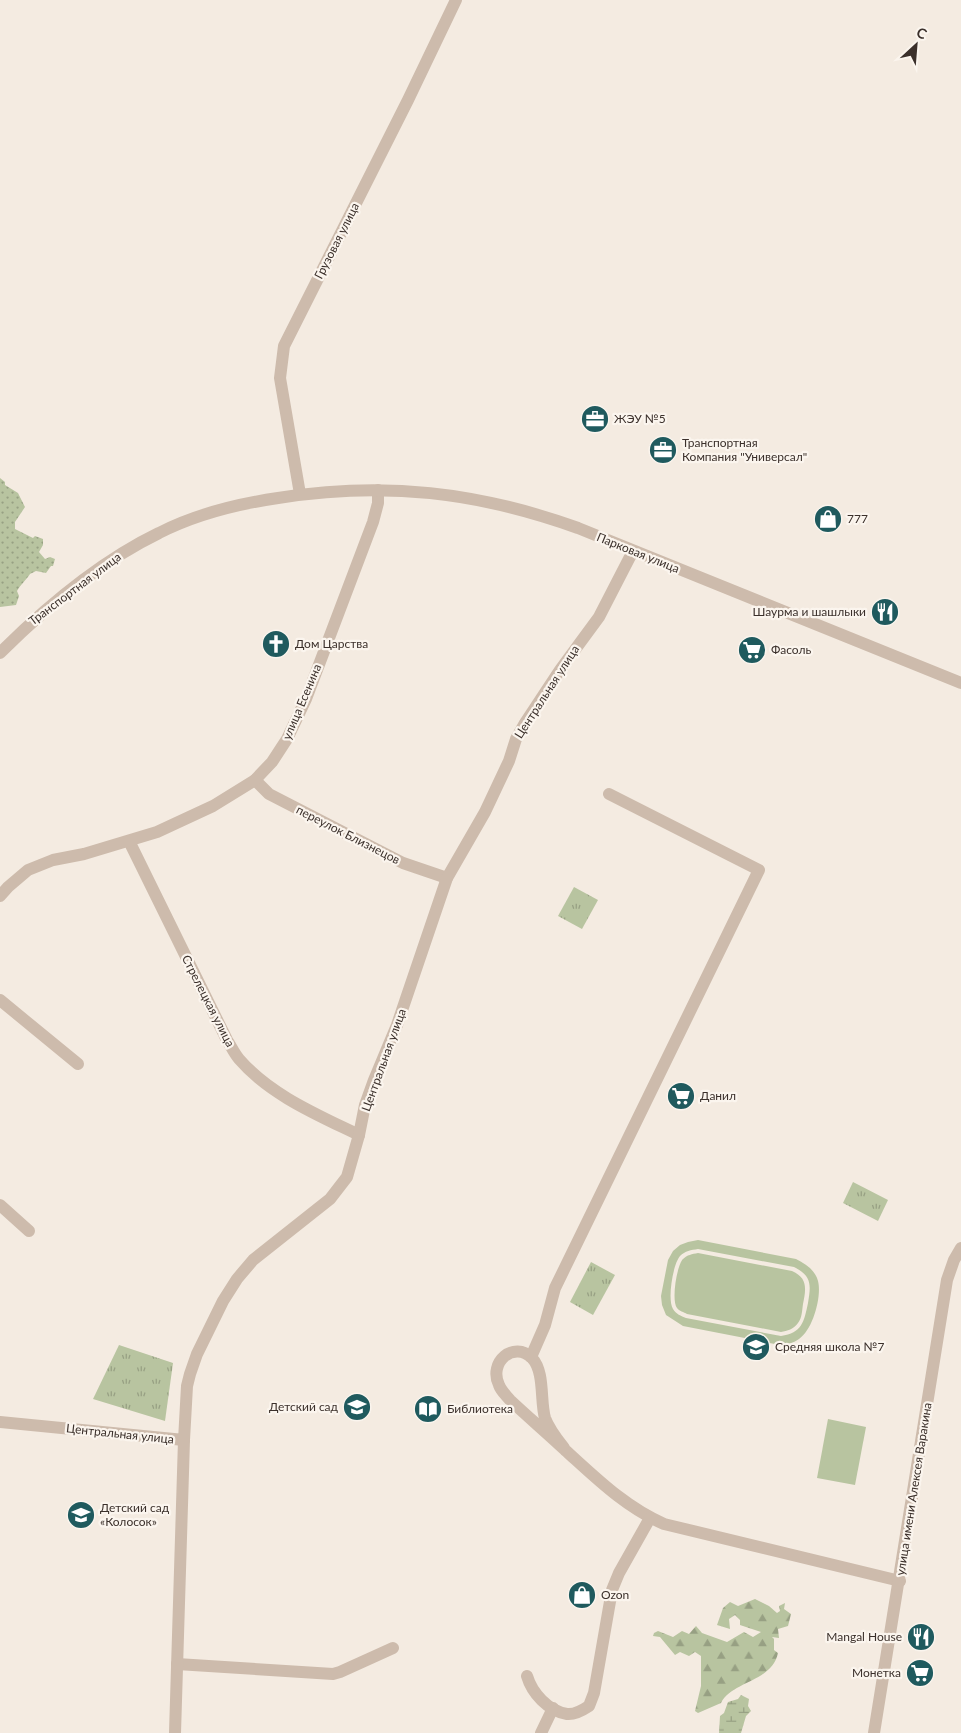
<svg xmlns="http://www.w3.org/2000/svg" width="961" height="1733" viewBox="0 0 961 1733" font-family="Lato,sans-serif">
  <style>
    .grass { fill: url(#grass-dots) }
    .forest { fill: url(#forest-firs) }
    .wetland { fill: url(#wetland-marsh) }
    .park { fill: url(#park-tufts) }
    .garden { fill: #b8c4a0; fill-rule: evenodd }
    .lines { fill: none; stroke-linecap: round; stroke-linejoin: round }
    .minor { stroke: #cdbbac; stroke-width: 12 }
    .tertiary { stroke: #cdbbac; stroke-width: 12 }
    .labels { text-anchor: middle; stroke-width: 4.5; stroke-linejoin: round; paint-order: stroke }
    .street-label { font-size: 12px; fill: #3b302b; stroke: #fbf5ee }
    .poi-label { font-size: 12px; fill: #3b302b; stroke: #fbf5ee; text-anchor: start }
  </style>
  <defs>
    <pattern id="grass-dots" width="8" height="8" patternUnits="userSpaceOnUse" patternTransform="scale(1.25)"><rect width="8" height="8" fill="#b8c4a0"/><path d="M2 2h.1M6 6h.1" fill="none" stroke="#97a083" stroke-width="1.8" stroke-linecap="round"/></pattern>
    <pattern id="forest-firs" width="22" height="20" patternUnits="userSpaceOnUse" patternTransform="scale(1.25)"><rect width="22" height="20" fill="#b8c4a0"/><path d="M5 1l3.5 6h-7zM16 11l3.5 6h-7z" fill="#97a083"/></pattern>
    <pattern id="wetland-marsh" width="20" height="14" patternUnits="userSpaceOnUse" patternTransform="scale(1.25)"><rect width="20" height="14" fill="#b8c4a0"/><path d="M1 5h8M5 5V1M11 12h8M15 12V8" fill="none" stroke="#97a083"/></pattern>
    <pattern id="park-tufts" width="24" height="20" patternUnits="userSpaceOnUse" patternTransform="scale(1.25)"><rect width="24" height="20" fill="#b8c4a0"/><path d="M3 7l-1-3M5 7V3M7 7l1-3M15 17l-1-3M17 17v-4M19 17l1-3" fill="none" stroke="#97a083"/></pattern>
  </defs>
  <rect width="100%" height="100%" fill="#f4ebe1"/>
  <path class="grass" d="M 0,478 L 5,482 L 5,485 L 18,493 L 25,507 L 15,522 L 15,529 L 33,538 L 35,536 L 43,539 L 43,545 L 39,552 L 45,559 L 50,557 L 55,559 L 53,566 L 51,566 L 46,573 L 36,571 L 30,574 C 26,580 21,584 17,591 L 19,596 L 16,605 L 0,607 Z"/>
  <path class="forest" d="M 755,1599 L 769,1606 L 777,1613 L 780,1611 L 779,1606 L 785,1603 L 784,1609 L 791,1614 L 788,1626 L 778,1629 L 779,1638 L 772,1637 L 774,1639 L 774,1650 L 778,1653 C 772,1682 732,1681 721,1703 L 698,1713 L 695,1711 L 701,1686 L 701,1656 L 695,1652 L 689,1656 L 680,1652 L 675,1655 L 660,1637 L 653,1636 L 654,1633 L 658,1631 L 673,1637 L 682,1631 L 689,1634 L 696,1626 L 702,1633 L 727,1642 L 744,1632 L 753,1637 L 761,1632 L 740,1625 L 740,1620 L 735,1615 L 729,1619 L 730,1629 L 717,1625 L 723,1608 L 730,1602 L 738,1606 Z"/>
  <polygon class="wetland" points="741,1695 749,1699 748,1706 751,1711 746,1716 741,1733 719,1733 720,1716 724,1713 728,1702 738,1699"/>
  <g class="park">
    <polygon points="574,887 598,900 582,929 558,916"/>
    <polygon points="853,1182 888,1200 878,1221 843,1203"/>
    <polygon points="591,1262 615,1275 593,1315 570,1302"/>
    <polygon points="119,1345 173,1363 165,1421 93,1399"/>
  </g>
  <g class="garden">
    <path d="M 698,1240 L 796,1259 C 806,1264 815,1270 818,1281 C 822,1296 813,1330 799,1339 C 794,1343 787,1344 780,1345 L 683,1326 L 666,1315 L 662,1305 L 661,1296 L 668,1260 L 673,1251 L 680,1245 L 688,1242 ZM 698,1249 L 794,1267 C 812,1276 811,1285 808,1303 C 804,1322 802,1333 781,1336 L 686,1318 C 681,1316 676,1314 673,1309 C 667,1300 673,1264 680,1256 C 685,1251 691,1250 698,1249 Z"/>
    <path d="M 698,1253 L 792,1271 C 808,1278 806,1289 803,1304 C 802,1311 802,1318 798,1323 C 794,1329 787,1331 781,1332 L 687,1314 C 684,1312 679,1311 677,1308 C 671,1300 677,1265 683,1259 C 687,1255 692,1254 698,1253 Z"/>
    <polygon points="828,1419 866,1427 855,1485 817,1478"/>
  </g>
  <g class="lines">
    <g class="minor">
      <polyline points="300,494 280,378 284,346 408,100 456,0"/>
      <polyline points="255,780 269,794 403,863 447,878"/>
      <path d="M 129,841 L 227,1040 C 231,1046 234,1053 239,1059 C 270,1095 318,1115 359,1135"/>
      <polyline points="0,896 8,887 28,870 53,860 84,854 157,832 213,806 255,780 272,762 287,739 306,699 373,522 378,503 378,490"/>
      <polyline points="0,1000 78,1064"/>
      <polyline points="0,1205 29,1231"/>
      <polyline points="531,1357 545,1325 555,1288 759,870 609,794"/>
      <polyline points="0,1422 184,1440 187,1386 190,1374 197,1354 223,1301 237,1279 253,1260 330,1199 347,1177 359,1135 365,1105 374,1080 397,1025 447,878 485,812 509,761 516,739 525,723 560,670 599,617 633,551"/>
      <path d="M 564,1448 C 557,1439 549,1429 545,1418 C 540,1401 545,1372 532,1358 C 514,1340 488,1362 499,1385 C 501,1391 506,1395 510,1400 C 528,1417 547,1433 565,1450 C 596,1478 625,1507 664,1524 L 900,1581"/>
      <polyline points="177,1664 333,1674 340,1672 393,1648"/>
      <path d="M 527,1676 C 532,1693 548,1711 567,1714 C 575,1715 583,1710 589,1706 L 594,1693 L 612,1590 L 619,1573 L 650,1518"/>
      <polyline points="175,1733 184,1440"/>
      <polyline points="541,1733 553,1708"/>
      <polyline points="874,1733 947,1280 954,1260 961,1248"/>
    </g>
    <path class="tertiary" d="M 0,653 C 47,606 99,562 159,533 C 196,514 237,504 278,498 C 384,481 478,492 578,528 L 961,683"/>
  </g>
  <defs>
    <symbol id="office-disc" viewBox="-11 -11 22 22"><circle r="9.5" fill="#1f5a5e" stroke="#fbf5ee"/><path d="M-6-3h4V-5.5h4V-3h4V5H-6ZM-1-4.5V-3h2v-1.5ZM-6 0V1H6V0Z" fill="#fff"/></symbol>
    <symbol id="shop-disc" viewBox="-11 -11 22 22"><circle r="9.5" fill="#1f5a5e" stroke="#fbf5ee"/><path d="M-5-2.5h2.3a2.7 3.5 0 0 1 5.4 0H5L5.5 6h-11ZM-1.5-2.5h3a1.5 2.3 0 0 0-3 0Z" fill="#fff"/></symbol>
    <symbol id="restaurant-disc" viewBox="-11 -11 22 22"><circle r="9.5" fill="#1f5a5e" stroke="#fbf5ee"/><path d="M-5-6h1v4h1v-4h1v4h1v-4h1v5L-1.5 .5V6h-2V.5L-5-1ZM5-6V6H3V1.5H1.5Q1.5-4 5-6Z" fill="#fff"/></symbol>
    <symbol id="church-disc" viewBox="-11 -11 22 22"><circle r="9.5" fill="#1f5a5e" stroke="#fbf5ee"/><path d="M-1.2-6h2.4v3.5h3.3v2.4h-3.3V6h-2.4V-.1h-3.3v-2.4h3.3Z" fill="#fff"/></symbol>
    <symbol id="supermarket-disc" viewBox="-11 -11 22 22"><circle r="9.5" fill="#1f5a5e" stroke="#fbf5ee"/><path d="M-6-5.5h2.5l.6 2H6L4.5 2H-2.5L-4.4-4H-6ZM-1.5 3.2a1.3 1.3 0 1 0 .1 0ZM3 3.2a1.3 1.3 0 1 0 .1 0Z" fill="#fff"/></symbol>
    <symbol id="school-disc" viewBox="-11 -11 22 22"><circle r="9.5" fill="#1f5a5e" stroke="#fbf5ee"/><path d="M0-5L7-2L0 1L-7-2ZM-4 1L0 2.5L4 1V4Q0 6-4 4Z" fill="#fff"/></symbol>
    <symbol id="library-disc" viewBox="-11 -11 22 22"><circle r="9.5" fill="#1f5a5e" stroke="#fbf5ee"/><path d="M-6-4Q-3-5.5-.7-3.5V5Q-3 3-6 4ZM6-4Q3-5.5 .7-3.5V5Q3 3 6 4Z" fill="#fff"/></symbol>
  </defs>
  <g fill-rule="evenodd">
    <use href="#office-disc" x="579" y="403" width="32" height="32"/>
    <use href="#office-disc" x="647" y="434" width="32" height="32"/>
    <use href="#shop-disc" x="812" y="503" width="32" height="32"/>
    <use href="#restaurant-disc" x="869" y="596" width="32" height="32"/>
    <use href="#church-disc" x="260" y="628" width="32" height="32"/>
    <use href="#supermarket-disc" x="736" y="634" width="32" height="32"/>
    <use href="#supermarket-disc" x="665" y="1080" width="32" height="32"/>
    <use href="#school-disc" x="740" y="1331" width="32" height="32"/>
    <use href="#school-disc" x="341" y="1391" width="32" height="32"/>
    <use href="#library-disc" x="412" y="1393" width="32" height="32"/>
    <use href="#school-disc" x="65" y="1499" width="32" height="32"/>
    <use href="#shop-disc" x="566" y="1579" width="32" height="32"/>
    <use href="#restaurant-disc" x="905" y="1621" width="32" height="32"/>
    <use href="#supermarket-disc" x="904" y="1657" width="32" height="32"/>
  </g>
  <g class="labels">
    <g class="street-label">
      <text transform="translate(337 241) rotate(-63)" y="4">Грузовая улица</text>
      <text transform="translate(638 553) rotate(22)" y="4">Парковая улица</text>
      <text transform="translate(75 589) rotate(-37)" y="4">Транспортная улица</text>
      <text transform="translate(547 692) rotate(-57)" y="4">Центральная улица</text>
      <text transform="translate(302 702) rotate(-67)" y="4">улица Есенина</text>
      <text transform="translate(348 835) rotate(27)" y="4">переулок Близнецов</text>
      <text transform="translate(208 1001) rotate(63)" y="4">Стрелецкая улица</text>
      <text transform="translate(384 1060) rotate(-70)" y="4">Центральная улица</text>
      <text transform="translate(120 1434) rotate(6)" y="4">Центральная улица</text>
      <text transform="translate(914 1489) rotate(-81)" y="4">улица имени Алексея Варакина</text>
    </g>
    <g class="poi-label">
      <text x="614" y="423">ЖЭУ №5</text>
      <text x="682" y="447">Транспортная<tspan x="682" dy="14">Компания "Универсал"</tspan></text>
      <text x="847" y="523">777</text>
      <text x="866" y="616" text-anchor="end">Шаурма и шашлыки</text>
      <text x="295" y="648">Дом Царства</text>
      <text x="771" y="654">Фасоль</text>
      <text x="700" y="1100">Данил</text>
      <text x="775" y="1351">Средняя школа №7</text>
      <text x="338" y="1411" text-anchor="end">Детский сад</text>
      <text x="447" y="1413">Библиотека</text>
      <text x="100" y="1512">Детский сад<tspan x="100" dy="14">«Колосок»</tspan></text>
      <text x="601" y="1599">Ozon</text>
      <text x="902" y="1641" text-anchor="end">Mangal House</text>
      <text x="901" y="1677" text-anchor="end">Монетка</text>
    </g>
  </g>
  <g transform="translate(916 45) rotate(26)" stroke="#fbf5ee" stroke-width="4" paint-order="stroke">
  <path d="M0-4L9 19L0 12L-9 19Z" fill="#3b302b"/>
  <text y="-8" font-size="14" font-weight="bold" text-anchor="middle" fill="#3b302b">С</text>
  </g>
</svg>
